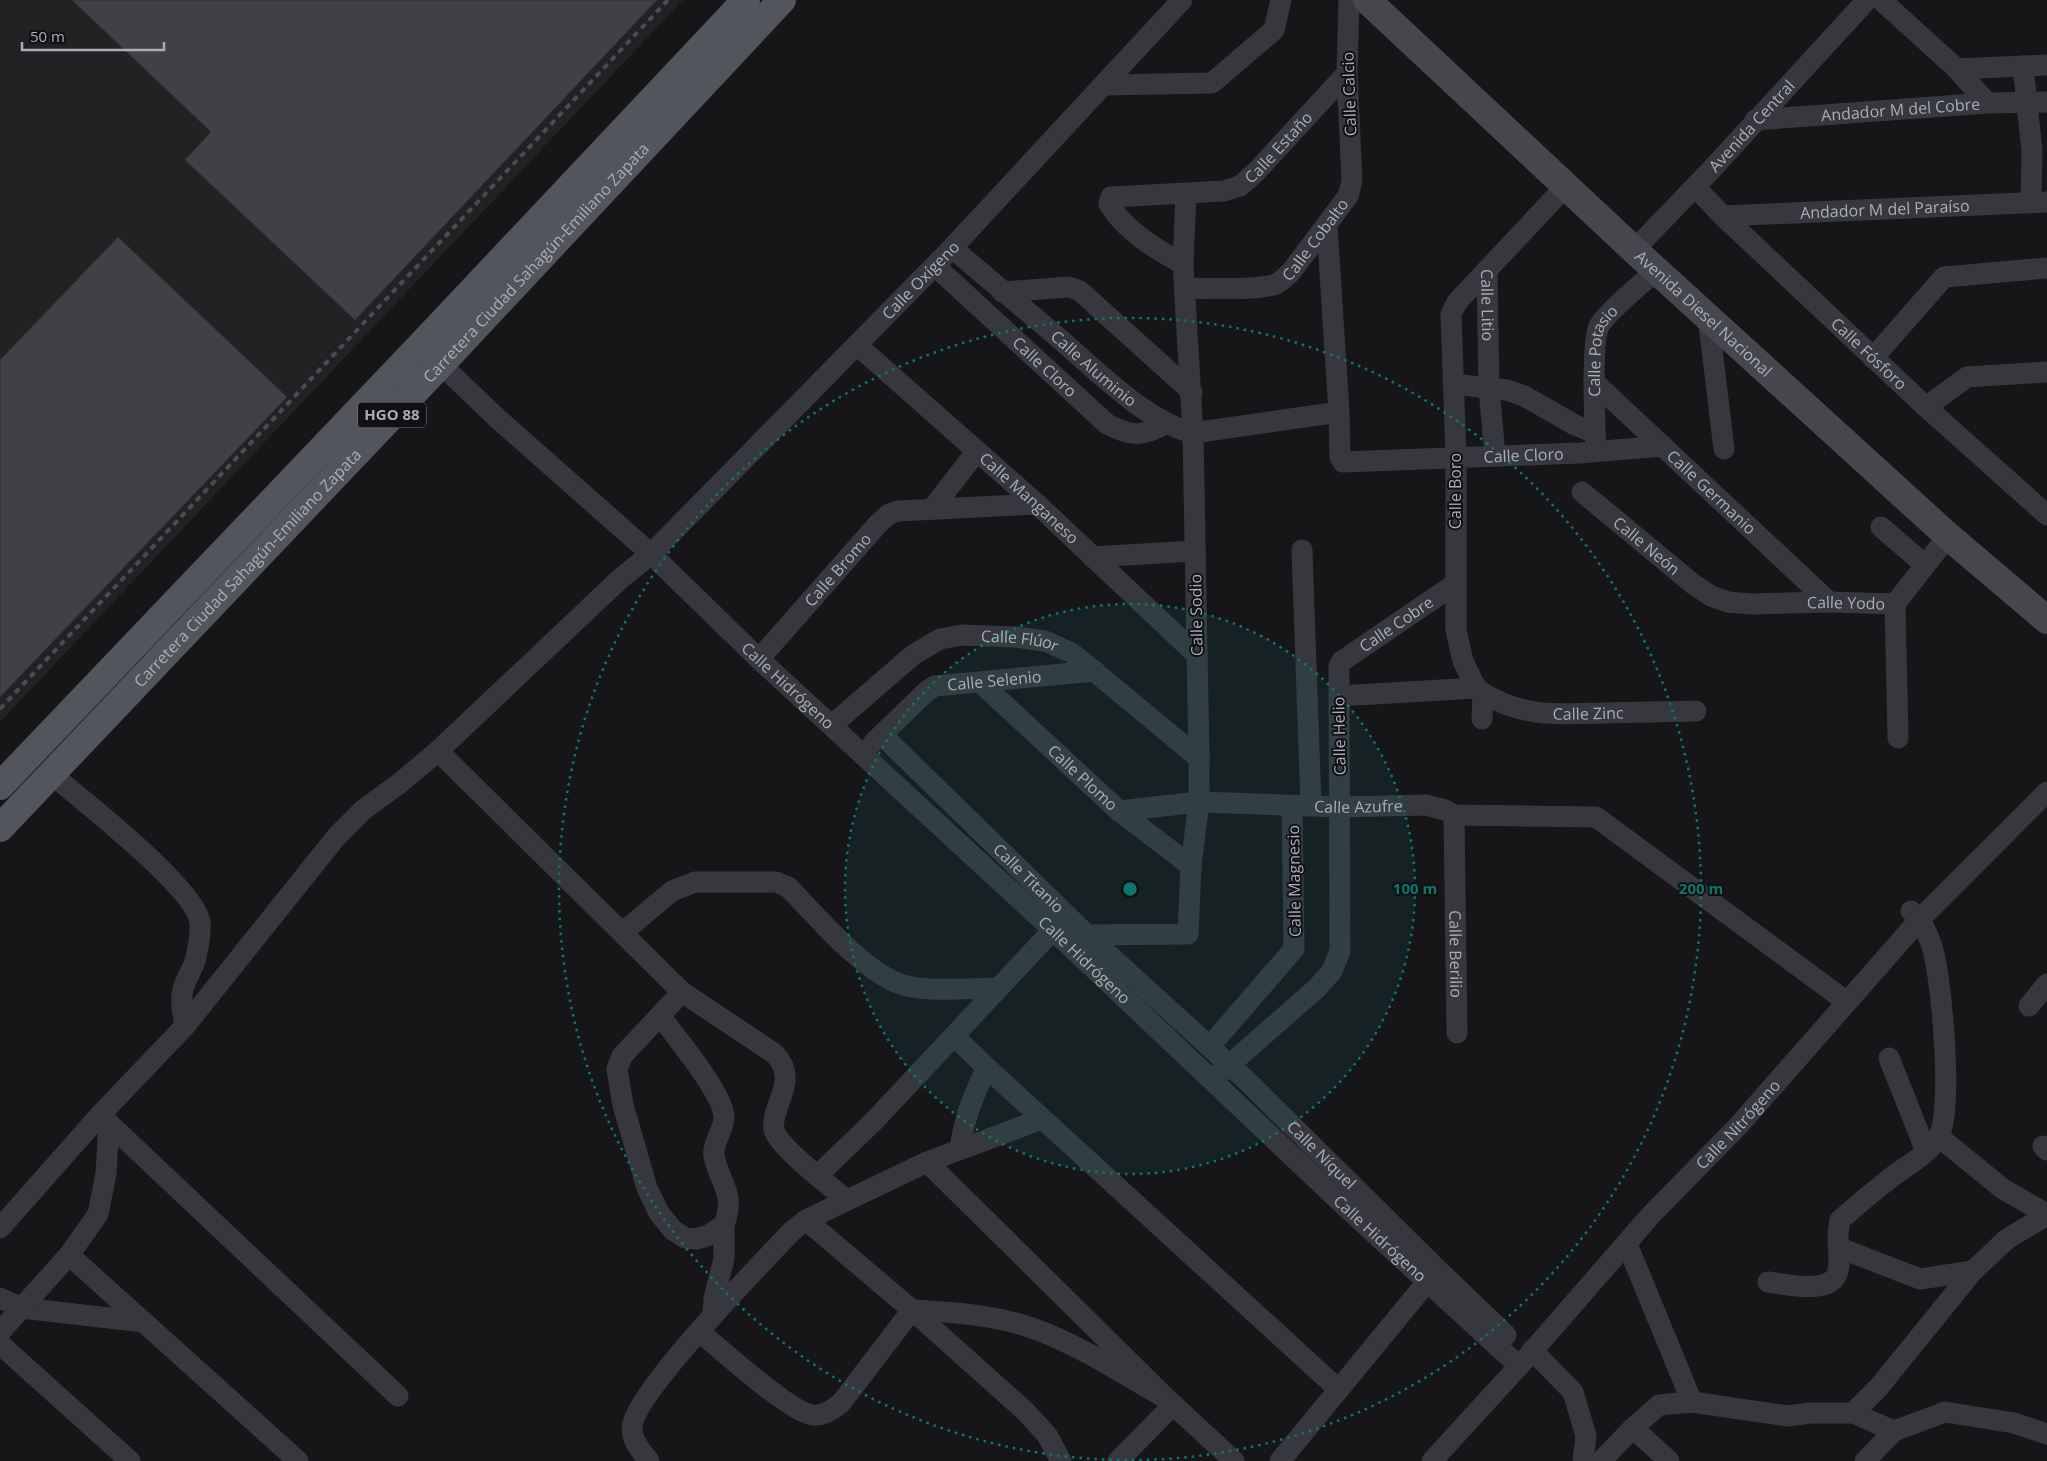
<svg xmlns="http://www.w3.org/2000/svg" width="2047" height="1461" viewBox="0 0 2047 1461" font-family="'Open Sans',sans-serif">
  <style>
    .built { fill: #222225 }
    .building { fill: #404145; stroke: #303034 }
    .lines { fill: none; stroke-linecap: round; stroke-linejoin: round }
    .street { stroke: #37383d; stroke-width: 21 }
    .secondary { stroke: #45474d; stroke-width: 28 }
    .primary { stroke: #53555c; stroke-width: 28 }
    .rail { stroke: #4a4c52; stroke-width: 4; stroke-dasharray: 6 5; stroke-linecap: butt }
    .ring { fill: none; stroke: #0f766e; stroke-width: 2.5; stroke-dasharray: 2.5 5 }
    .labels { text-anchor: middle; stroke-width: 4; stroke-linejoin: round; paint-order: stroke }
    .shield { fill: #111113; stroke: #7b7e86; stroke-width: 1 }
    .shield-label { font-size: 15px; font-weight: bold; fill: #a8adb8 }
    .street-label { font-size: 16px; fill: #a8adb8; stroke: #111113 }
    .centre { fill: #0f766e; stroke: #111113; stroke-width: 2.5 }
    .ring-label { font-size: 15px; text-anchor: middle; font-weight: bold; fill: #0f766e; stroke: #111113; stroke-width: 4; stroke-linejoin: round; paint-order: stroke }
  </style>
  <rect width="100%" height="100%" fill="#161618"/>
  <polygon class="built" points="0,0 683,0 0,722"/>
  <g class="building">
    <polygon points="72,0 657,0 355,320 185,160 211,132"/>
    <polygon points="118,237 287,397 0,697 0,360"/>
  </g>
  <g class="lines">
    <g class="street">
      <polyline points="1881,0 1957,69 1987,103"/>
      <polyline points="2023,66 2032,151 2031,203"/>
      <polyline points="1957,69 2047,65"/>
      <polyline points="1104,85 1212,83 1274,30 1281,0"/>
      <path id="s1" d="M 1755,120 L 1987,103 L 2047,102"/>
      <path id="s2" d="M 1695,187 L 1723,216 L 1926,407 L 2047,515"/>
      <path id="s3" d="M 1723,216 L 2047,202"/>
      <path id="s4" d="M 1327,226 L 1339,412 L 1340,457 L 1343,462 L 1580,453 L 1663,446"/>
      <path id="s5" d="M 952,248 C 986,277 1020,305 1054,334 C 1092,366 1144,421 1193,433 L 1339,412"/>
      <path id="s6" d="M 1634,250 L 1711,170 L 1867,0"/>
      <path id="s7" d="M 1183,264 C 1157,250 1124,230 1109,204 L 1111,197 L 1224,191 L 1240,186 L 1256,172 L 1347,73"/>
      <path id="s8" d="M 935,266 L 1107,424 C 1132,437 1143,437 1167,423"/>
      <path id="s9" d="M 1487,270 L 1489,388 L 1495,456"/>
      <path id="s10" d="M 1185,288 C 1206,288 1258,291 1276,284 C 1282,281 1286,276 1291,272 L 1348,196 L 1352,181 L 1347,73 L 1349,0"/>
      <polyline points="1002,292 1069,287 1080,291 1192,392"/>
      <polyline points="1708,316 1724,449"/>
      <path id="s11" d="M 858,346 L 1037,504 L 1196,654"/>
      <path id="s12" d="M 430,354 L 498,419 L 651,554 L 759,659 L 1053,930 L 1347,1208 L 1519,1366"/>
      <polyline points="1873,358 1944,277 2047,268"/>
      <path id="s13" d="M 1594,382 L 1829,602"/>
      <polyline points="1453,384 1507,390 1524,396 1575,425 1595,433"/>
      <polyline points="1926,407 1967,377 2047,372"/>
      <path id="s14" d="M 1596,451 C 1595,430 1591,341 1599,326 C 1609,310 1641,284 1657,270"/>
      <path id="s15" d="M 1582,492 L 1693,584 L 1711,596 L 1728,602 L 1751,604 L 1829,602 L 1895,604"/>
      <polyline points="932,509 977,451"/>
      <polyline points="1881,527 1925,565"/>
      <polyline points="1302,550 1311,806"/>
      <polyline points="1092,557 1194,551"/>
      <polyline points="1895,604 1898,738"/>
      <polyline points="1895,604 1948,536"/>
      <path id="s16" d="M 759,659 L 878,524 L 889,514 L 898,511 L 1037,504"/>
      <path id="s17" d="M 981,683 L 1119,811 L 1191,866"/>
      <path id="s18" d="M 1483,693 C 1524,718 1559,714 1605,713 C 1635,712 1666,712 1696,711"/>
      <polyline points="1339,696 1476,688"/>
      <polyline points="1482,719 1483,693 1476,688 1463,661 1456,630 1456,457 1451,314 1457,302 1566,186"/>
      <path id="s19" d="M 832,725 L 913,655 L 940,639 L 962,635 L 1015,637 L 1045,641 L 1072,653 L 1199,758"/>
      <path id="s20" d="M 882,735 L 1087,935 L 1244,1078 L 1437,1269 L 1506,1335"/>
      <path id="s21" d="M 873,743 L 927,691 L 935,686 L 1095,671"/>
      <path d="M 438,751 L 682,992 L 775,1054 C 794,1075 782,1091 775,1115 C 774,1120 773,1126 774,1130 C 779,1147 832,1188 847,1200"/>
      <path d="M 51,774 C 80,798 198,890 200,923 C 201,935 198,949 195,961 C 192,970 186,979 183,989 C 180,1002 183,1014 185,1026"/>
      <path id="s22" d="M 1119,811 L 1199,802 L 1340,807 L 1426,805 L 1445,810 L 1454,815 L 1596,817 L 1847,1002"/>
      <path id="s23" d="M 1454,815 L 1457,1033"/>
      <path d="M 623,932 L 672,891 L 695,882 L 776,882 L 788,887 C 818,917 867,977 907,986 C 935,992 971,988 999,988"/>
      <polyline points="1087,935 1188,934 1191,866 1199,802 1199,758 1193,433 1183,264 1186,194"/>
      <polyline points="682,992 622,1056 617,1069 623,1105 647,1188 659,1213 673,1230 685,1238 696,1239 707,1236 724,1225 724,1259 714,1298 713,1314"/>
      <polyline points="2029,1006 2047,984"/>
      <path d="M 661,1017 C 676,1037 722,1092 724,1116 C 725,1129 712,1142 714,1156 C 720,1185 736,1192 724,1225"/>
      <polyline points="954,1036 987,1068 1338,1389"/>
      <polyline points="1210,1046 1294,949 1292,806"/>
      <polyline points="1889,1058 1926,1151"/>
      <path id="s24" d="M 1219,1074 L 1317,988 L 1332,971 L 1340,951 L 1339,696 L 1339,666 L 1342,661 L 1455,584"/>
      <polyline points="100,1115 398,1396"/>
      <polyline points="1939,1137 2003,1189 2047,1214"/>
      <polyline points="2043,1146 2047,1150"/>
      <path d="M 960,1149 C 964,1118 973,1096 987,1068"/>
      <polyline points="927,1162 1167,1399 1234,1461"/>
      <polyline points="817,1176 874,1121 1053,930"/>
      <polyline points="806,1220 912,1310 1025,1411 1047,1435 1061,1461"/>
      <path id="s25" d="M 0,1228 L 100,1115 L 185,1026 L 337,836 L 363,810 L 400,783 L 438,751 L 620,579 L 651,554 L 952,248 L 1182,0"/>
      <polyline points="1627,1244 1692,1402"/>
      <polyline points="1840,1248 1920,1279 1973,1271"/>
      <polyline points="69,1255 298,1461"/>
      <path d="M 1768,1282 C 1785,1284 1828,1295 1837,1274 C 1841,1264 1838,1250 1838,1239 C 1838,1233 1839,1226 1840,1220 C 1857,1205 1875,1190 1893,1176 C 1908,1165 1930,1153 1939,1136 C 1953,1108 1942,983 1933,950 C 1929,936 1923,921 1911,911"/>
      <polyline points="0,1298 22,1308 144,1322"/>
      <path d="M 699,1331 C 719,1348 792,1414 813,1415 C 824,1416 834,1409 841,1403 L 912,1310 C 953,1312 994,1315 1032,1328 C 1080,1345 1123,1374 1167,1399"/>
      <polyline points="0,1332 69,1255 98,1214 106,1174 109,1123"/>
      <polyline points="0,1344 130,1461"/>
      <polyline points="1532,1350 1573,1392 1586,1436 1583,1461"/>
      <polyline points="1853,1413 1894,1431"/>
      <polyline points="1633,1428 1669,1461"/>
      <path d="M 649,1461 C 641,1451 632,1441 632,1428 C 632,1395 764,1261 792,1231 L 806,1220 L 927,1162 L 1042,1119"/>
      <polyline points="1118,1461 1173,1405"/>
      <polyline points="1280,1461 1427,1282"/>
      <path id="s26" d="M 1432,1461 L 1529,1355 L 1650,1216 L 1740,1124 L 1920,919 L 2047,792"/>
      <polyline points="1601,1461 1633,1428 1659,1405 1692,1402 1788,1416 1810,1413 1853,1413 1879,1387 1973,1271 2007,1239 2047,1215"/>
      <polyline points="1865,1461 1894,1431 1945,1412 2014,1423 2047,1434"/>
    </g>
    <path class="secondary" id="s27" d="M 1367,0 L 1634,250 L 1948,536 L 2047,620"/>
    <g class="primary">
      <polyline points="0,786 421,345 746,0"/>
      <path id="s28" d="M 0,828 L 441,364 L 782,0"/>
    </g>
    <polyline class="rail" points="0,709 668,0"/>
  </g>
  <circle cx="1130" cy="889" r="285" fill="#0f766e" fill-opacity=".12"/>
  <g class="ring">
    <circle cx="1130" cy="889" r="285"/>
    <circle cx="1130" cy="889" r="571"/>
  </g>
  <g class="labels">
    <rect class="shield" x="358" y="402.5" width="68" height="25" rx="4"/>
    <g class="shield-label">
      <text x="392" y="420">HGO 88</text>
    </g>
    <g class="street-label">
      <text transform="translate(1349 94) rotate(-92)" y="6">Calle Calcio</text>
      <text dy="6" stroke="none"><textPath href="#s1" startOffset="146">Andador M del Cobre</textPath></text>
      <text dy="6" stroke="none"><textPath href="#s6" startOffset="171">Avenida Central</textPath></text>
      <text dy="6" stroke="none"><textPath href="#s7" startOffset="288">Calle Estaño</textPath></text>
      <text dy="6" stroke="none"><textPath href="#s3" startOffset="162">Andador M del Paraíso</textPath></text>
      <text dy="6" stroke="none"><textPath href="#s10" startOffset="151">Calle Cobalto</textPath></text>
      <text dy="6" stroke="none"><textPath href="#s28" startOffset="779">Carretera Ciudad Sahagún-Emiliano Zapata</textPath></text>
      <text dy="6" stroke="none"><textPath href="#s25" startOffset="1324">Calle Oxígeno</textPath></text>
      <text dy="6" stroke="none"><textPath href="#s9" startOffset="35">Calle Litio</textPath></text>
      <text dy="6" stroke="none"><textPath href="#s27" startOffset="460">Avenida Diesel Nacional</textPath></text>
      <text dy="6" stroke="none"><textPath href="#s14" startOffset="102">Calle Potasio</textPath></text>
      <text dy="6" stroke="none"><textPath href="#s2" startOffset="241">Calle Fósforo</textPath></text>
      <text dy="6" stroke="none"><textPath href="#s8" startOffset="149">Calle Cloro</textPath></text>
      <text dy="6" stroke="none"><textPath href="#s5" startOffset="186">Calle Aluminio</textPath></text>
      <text dy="6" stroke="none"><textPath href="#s4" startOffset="418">Calle Cloro</textPath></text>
      <text transform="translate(1455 491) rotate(-90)" y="6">Calle Boro</text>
      <text dy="6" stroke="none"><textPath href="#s13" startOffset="161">Calle Germanio</textPath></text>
      <text dy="6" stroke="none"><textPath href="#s11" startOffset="229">Calle Manganeso</textPath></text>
      <text dy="6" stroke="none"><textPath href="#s15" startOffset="84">Calle Neón</textPath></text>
      <text dy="6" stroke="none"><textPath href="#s28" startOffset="359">Carretera Ciudad Sahagún-Emiliano Zapata</textPath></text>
      <text dy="6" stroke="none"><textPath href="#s16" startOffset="119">Calle Bromo</textPath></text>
      <text dy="6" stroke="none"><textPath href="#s15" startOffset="302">Calle Yodo</textPath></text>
      <text transform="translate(1196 615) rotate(-91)" y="6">Calle Sodio</text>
      <text dy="6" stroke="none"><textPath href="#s24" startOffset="531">Calle Cobre</textPath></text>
      <text dy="6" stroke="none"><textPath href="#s19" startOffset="219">Calle Flúor</textPath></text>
      <text dy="6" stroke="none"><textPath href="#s21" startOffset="144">Calle Selenio</textPath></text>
      <text dy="6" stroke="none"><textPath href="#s12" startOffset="488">Calle Hidrógeno</textPath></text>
      <text dy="6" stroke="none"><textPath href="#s18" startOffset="109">Calle Zinc</textPath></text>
      <text transform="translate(1339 736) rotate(-91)" y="6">Calle Helio</text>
      <text dy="6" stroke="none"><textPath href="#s17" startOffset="139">Calle Plomo</textPath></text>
      <text dy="6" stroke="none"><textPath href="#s22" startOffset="240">Calle Azufre</textPath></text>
      <text dy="6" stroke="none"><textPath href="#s20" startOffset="205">Calle Titanio</textPath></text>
      <text transform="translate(1294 881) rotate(-91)" y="6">Calle Magnesio</text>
      <text dy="6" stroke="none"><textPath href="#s23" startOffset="139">Calle Berilio</textPath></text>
      <text dy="6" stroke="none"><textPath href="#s12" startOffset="892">Calle Hidrógeno</textPath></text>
      <text dy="6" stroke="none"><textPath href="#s26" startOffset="455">Calle Nitrógeno</textPath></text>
      <text dy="6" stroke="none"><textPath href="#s20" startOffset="608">Calle Níquel</textPath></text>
      <text dy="6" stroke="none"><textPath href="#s12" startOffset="1298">Calle Hidrógeno</textPath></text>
    </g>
  </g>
  <circle cx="1130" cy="889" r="8" class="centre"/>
  <g class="ring-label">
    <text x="1415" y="894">100 m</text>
    <text x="1701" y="894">200 m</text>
  </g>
  <path d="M22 42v8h142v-8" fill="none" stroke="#a8adb8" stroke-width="2.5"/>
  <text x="30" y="42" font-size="15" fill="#a8adb8" stroke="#111113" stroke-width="4" paint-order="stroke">50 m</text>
</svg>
